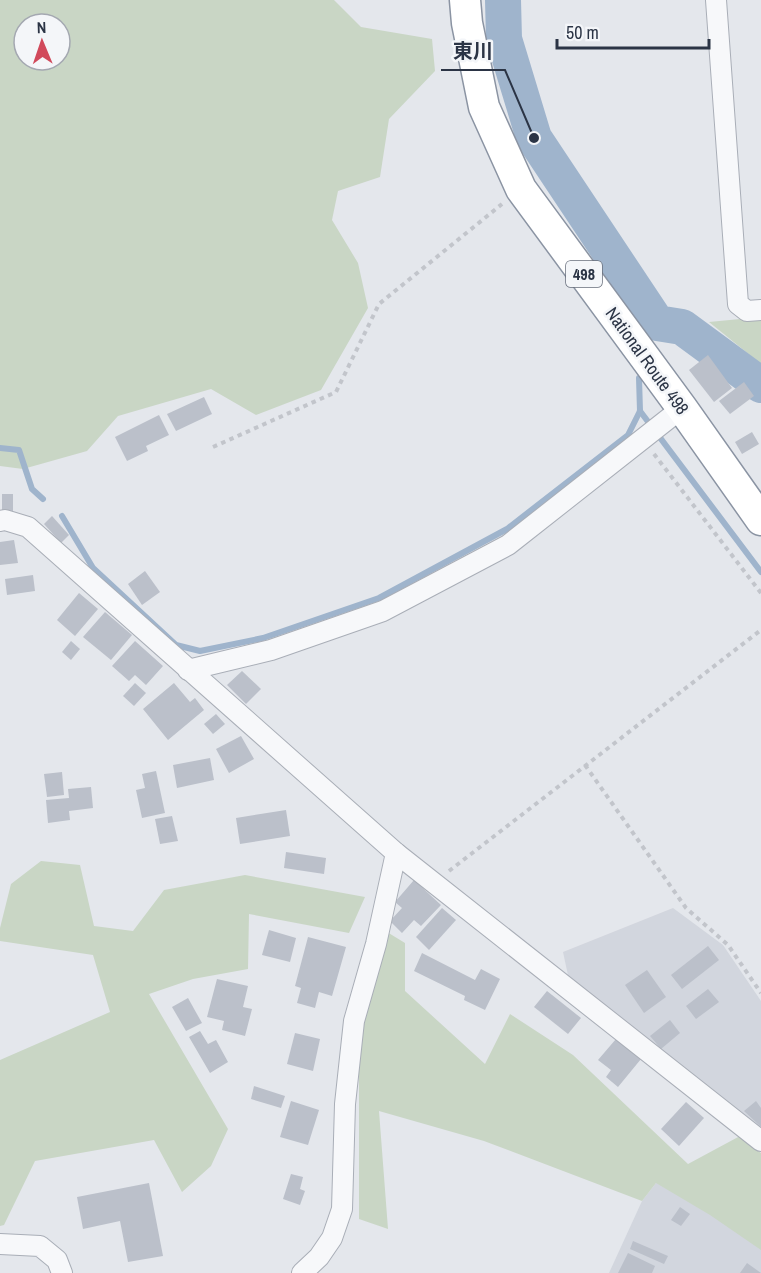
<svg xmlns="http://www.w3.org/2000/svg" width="761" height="1273" viewBox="0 0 761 1273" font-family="'Archivo Narrow','Noto Sans JP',sans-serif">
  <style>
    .built { fill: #d2d6de }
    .green { fill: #c9d6c5; fill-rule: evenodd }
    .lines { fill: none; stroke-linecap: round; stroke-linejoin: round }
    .stream { stroke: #9fb4cc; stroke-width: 6 }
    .river { stroke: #9fb4cc; stroke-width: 36 }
    .building { fill: #bbc0ca }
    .minor-casing { stroke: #a9aeb7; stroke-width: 22 }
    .highway-casing { stroke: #8b94a3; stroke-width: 33 }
    .path { stroke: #c2c5cb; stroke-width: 4; stroke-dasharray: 4.5 4.5; stroke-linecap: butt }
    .minor { stroke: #f7f8fa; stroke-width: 20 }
    .highway { stroke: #fff; stroke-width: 30 }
    .labels { text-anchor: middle; stroke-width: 5; stroke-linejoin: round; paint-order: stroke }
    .shield { fill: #f4f6f9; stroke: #676e7b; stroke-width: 1.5 }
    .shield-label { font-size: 16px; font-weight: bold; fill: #2b3445 }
    .street-label { font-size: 18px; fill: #2b3445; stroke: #f4f6f9 }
    .leader { fill: none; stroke: #2b3445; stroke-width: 2 }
    .callout-dot { fill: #2b3445; stroke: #f4f6f9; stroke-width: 2 }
    .callout-label { font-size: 20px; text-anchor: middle; font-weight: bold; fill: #2b3445; stroke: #f4f6f9; stroke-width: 5; stroke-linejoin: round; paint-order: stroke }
  </style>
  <rect width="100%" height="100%" fill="#e4e7ec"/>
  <g class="built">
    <polygon points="673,908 723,945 761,1001 761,1131 569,980 563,952"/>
    <polygon points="761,1153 761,1273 609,1273 642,1201 656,1183"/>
  </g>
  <g class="green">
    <path d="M 0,0 L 334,0 L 361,27 L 432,39 L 435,71 L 389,119 L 380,177 L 338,191 L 332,220 L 358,263 L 368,308 L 321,390 L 256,415 L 211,389 L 118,416 L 87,451 L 23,469 L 0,466 ZM 24,24 L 60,24 L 60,60 L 24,60 Z"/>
    <polygon points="761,317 761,364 709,322"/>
    <polygon points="41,861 80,865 94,926 133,931 164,890 245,875 365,897 349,933 249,914 248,969 193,979 149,994 228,1129 211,1166 182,1192 154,1140 35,1161 4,1225 0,1226 0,1060 110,1012 93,955 0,941 0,928 11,884"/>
    <polygon points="387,932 405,943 405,991 485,1064 510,1014 573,1055 688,1164 740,1136 761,1153 761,1250 710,1215 656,1183 642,1201 484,1141 379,1111 388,1229 359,1219 359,1027"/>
  </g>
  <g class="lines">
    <g class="stream">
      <polyline points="640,411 761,572"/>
      <polyline points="0,448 19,450 32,489 43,499"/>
      <polyline points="62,516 93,568 176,645 200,651 263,638 379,598 507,529 628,435 640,411 639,378"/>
    </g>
    <polyline class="river" points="503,0 504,39 534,138 657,323 682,327 761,385"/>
  </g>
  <g class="building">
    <polygon points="708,355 732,388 714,402 689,370"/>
    <polygon points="744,382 754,396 730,414 719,401"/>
    <polygon points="204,397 212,414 176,431 167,414"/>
    <polygon points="159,415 169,435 146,446 148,451 127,461 115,437"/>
    <polygon points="752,432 759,444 742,454 735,442"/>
    <polygon points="2,494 13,494 13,511 2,510"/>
    <polygon points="52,516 69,535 61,543 44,524"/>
    <polygon points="14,540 18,563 0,565 0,542"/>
    <polygon points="145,571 160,592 142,605 128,584"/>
    <polygon points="33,575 35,591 7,595 5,579"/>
    <polygon points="79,593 98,609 75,636 57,620"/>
    <polygon points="105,612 132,635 111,660 83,637"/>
    <polygon points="71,641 80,649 71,660 62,652"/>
    <polygon points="135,641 163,666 146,685 135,675 129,681 112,666"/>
    <polygon points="242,671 261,689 246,704 227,685"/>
    <polygon points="135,683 146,693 134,706 123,696"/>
    <polygon points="174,683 190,702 195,698 204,710 168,740 143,709"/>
    <polygon points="216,714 225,724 213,734 204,724"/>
    <polygon points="241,736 254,759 229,773 216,749"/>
    <polygon points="210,758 214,780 177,788 173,765"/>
    <polygon points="156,771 165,813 142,818 136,790 145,788 142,774"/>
    <polygon points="62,772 64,795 47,797 44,774"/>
    <polygon points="91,787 93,808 69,811 70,820 48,823 46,800 69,798 68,789"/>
    <polygon points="286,810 290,836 240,844 236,818"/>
    <polygon points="172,816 178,841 160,844 155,819"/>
    <polygon points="286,852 326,858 324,874 284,868"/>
    <polygon points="414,880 441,905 421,926 414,920 402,933 390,921 402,908 395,902"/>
    <polygon points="442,908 456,920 429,950 416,937"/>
    <polygon points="269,930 296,938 290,962 262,955"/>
    <polygon points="308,937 346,947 332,996 319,992 315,1008 297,1003 301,988 295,986"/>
    <polygon points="708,946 719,960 682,989 671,975"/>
    <polygon points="422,953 475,980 481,969 500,979 485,1010 464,1000 465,996 414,971"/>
    <polygon points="647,970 666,997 644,1013 625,985"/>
    <polygon points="217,979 248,986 243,1007 252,1009 245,1036 222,1030 224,1021 207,1017"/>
    <polygon points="708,989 719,1002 696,1019 686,1006"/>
    <polygon points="547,991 581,1018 568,1034 534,1007"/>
    <polygon points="188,998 202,1023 186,1031 172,1007"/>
    <polygon points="670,1020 680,1033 661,1049 650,1036"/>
    <polygon points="200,1031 208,1044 216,1040 228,1062 210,1073 189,1037"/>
    <polygon points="295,1033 320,1039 313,1071 287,1064"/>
    <polygon points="616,1039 641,1059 618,1087 606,1077 611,1070 598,1060"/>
    <polygon points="254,1086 285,1096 281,1108 251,1099"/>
    <polygon points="291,1101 319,1110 308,1145 280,1137"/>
    <polygon points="756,1101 761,1108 761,1127 744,1111"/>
    <polygon points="686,1102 704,1118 679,1146 661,1129"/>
    <polygon points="291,1174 303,1177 300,1189 305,1191 300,1205 283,1199"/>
    <polygon points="149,1183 163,1256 128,1262 120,1221 83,1229 77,1197"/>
    <polygon points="680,1207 690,1214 681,1226 671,1220"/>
    <polygon points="633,1241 668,1256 664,1264 630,1249"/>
    <polygon points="628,1253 655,1266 652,1273 618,1273"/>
    <polygon points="747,1263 761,1273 740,1273"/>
  </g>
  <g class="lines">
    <defs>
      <g id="minor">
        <polyline points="716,0 738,304 747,311 761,310"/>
        <polyline points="0,521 5,520 28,527 396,853 761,1141"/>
        <polyline points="188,670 271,650 383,611 508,545 682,408"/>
        <polyline points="0,1244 40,1246 57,1260 62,1273"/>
        <polyline points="302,1273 319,1257 332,1238 342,1209 345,1104 354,1021 376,944 396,853"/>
      </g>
      <polyline id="highway" points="465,0 467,23 484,107 521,189 682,408 761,520"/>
    </defs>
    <use href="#minor" class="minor-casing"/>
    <use href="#highway" class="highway-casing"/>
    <g class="path">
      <polyline points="213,447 336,392 379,304 502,204"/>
      <polyline points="654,454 761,593"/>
      <polyline points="585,765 686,908 728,945 761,993"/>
      <polyline points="449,871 761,630"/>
    </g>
    <use href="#minor" class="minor"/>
    <use href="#highway" class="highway"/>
  </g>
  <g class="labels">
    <rect class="shield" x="566" y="261" width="36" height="26" rx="4.5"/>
    <g class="shield-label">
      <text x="584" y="280">498</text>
    </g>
    <g class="street-label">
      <text transform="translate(647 361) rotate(54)" y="6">National Route 498</text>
    </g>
  </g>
  <path class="leader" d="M534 138L505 70H441"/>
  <circle class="callout-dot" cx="534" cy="138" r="6"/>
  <g class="callout-label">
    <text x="473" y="58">東川</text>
  </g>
  <g transform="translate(42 42) rotate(358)"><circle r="28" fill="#f4f6f9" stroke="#a4a8b1" stroke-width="1.5"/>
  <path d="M0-4.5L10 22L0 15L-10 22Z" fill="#d1495b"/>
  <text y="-9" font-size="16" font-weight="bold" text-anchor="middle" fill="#2b3445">N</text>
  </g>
  <path d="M557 39v9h152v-9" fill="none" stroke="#2b3445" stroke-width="3"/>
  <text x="566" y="39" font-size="18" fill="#2b3445" stroke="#f4f6f9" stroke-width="4.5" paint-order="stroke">50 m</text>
</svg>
